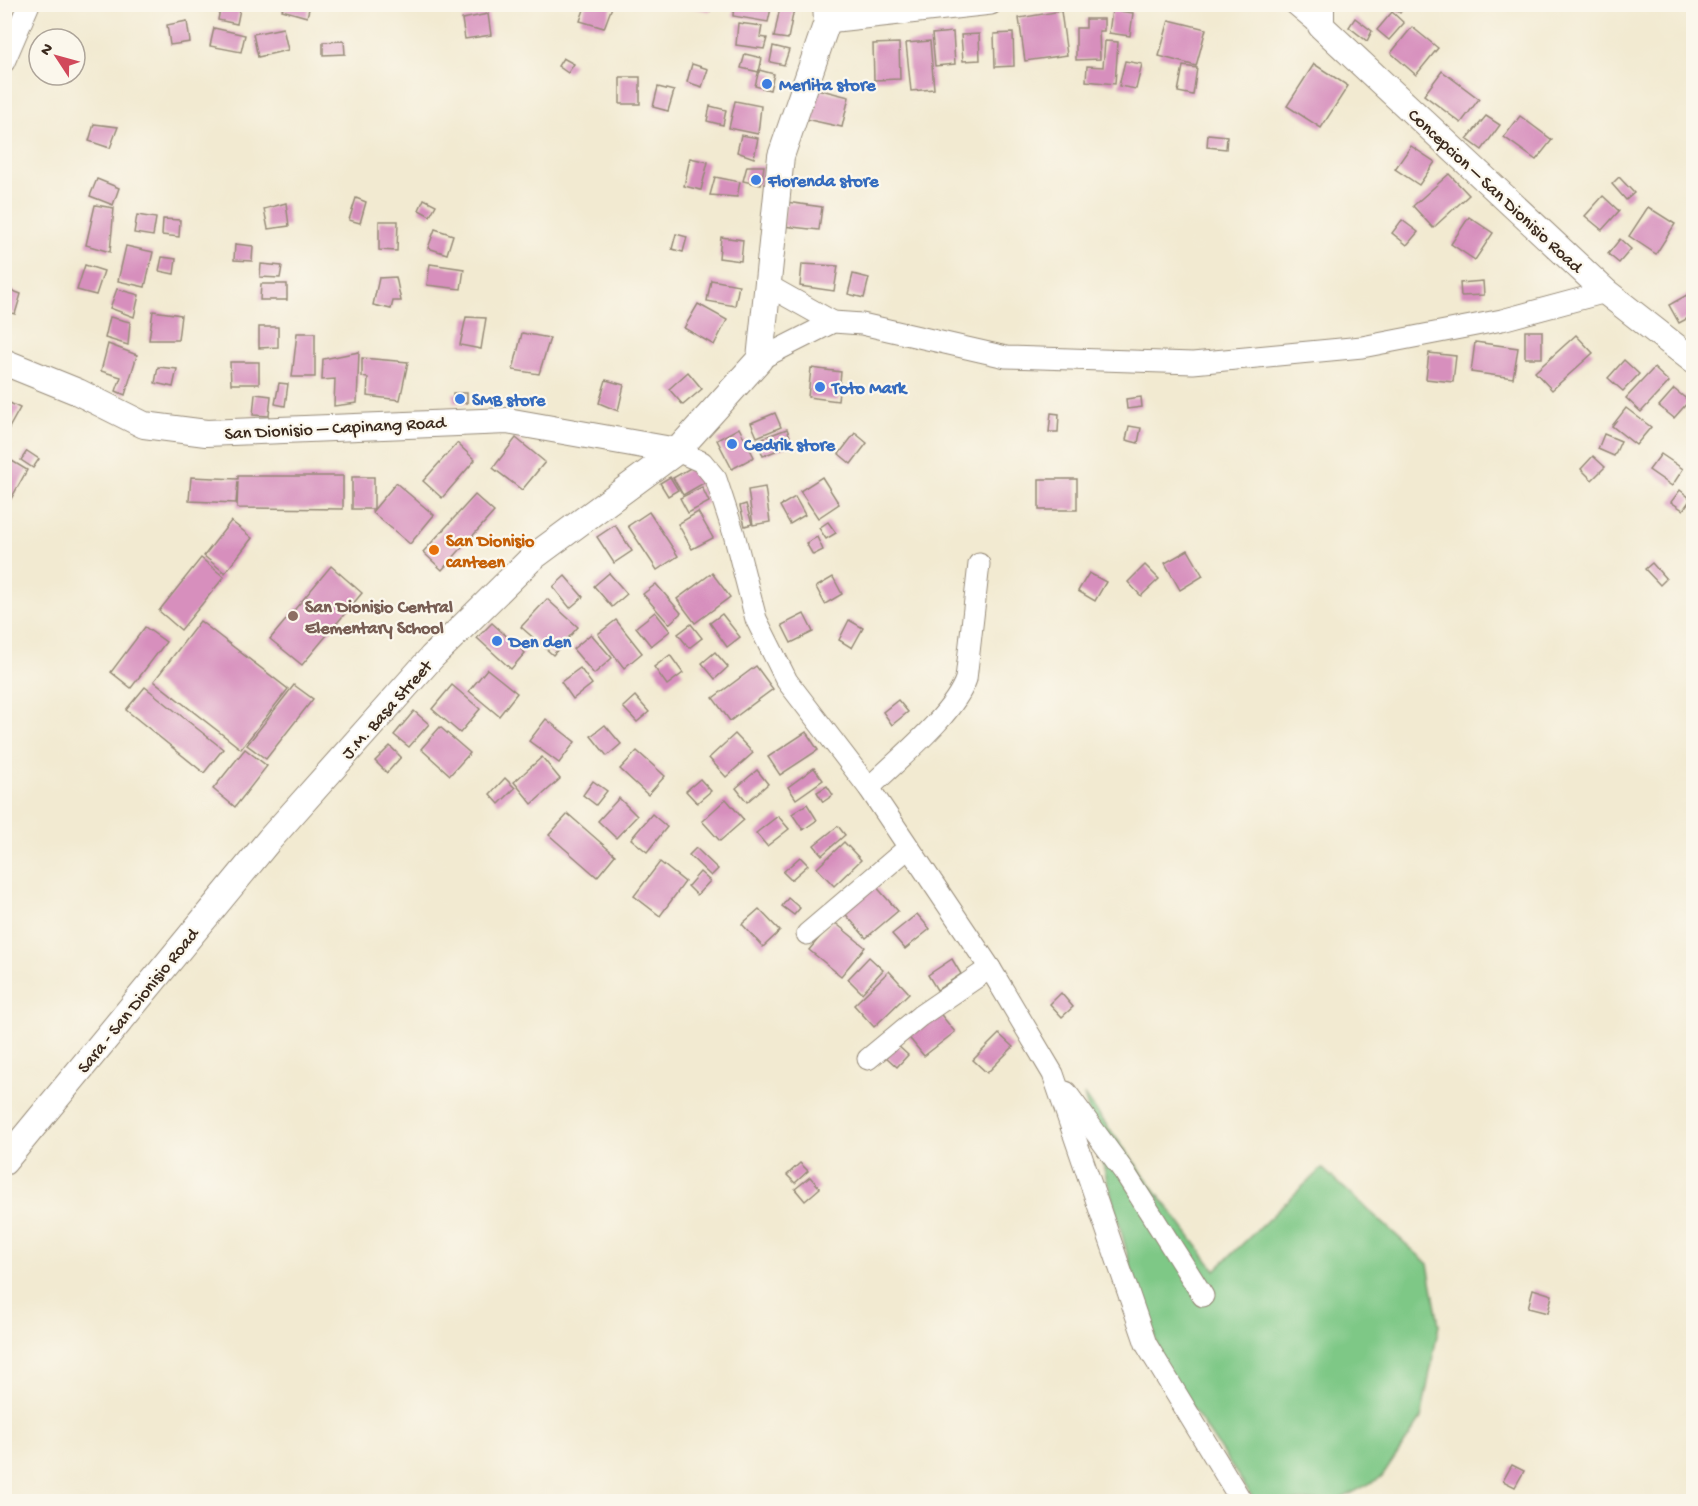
<svg xmlns="http://www.w3.org/2000/svg" width="1698" height="1506" viewBox="0 0 1698 1506" font-family="'Gochi Hand',sans-serif">
  <style>
    .green { fill: #7ec886; stroke: #5c7952; stroke-width: 1.5 }
    .building { fill: #d78fbd }
    .lines { fill: none; stroke-linecap: round; stroke-linejoin: round }
    .minor-casing { stroke: #968a78; stroke-width: 23 }
    .major-casing { stroke: #968a78; stroke-width: 28 }
    .minor { stroke: #fff; stroke-width: 21 }
    .major { stroke: #fff; stroke-width: 26 }
    .shop-dot { fill: #3f7fe0; stroke: #fbf7ec; stroke-width: 2 }
    .food-dot { fill: #e8710a; stroke: #fbf7ec; stroke-width: 2 }
    .education-dot { fill: #8d6e63; stroke: #fbf7ec; stroke-width: 2 }
    .labels { text-anchor: middle; stroke-width: 4.5; stroke-linejoin: round; paint-order: stroke }
    .shop-label { font-size: 18px; font-weight: bold; fill: #366cbe; stroke: #fbf7ec; text-anchor: start }
    .street-label { font-size: 18px; fill: #3b2a1e; stroke: #fbf7ec }
    .food-label { font-size: 18px; font-weight: bold; fill: #c56008; stroke: #fbf7ec; text-anchor: start }
    .education-label { font-size: 18px; font-weight: bold; fill: #785e54; stroke: #fbf7ec; text-anchor: start }
  </style>
  <rect width="100%" height="100%" fill="#fbf7ec"/>
  <filter id="ink" filterUnits="userSpaceOnUse"><feTurbulence type="fractalNoise" baseFrequency=".0167" numOctaves="2"/><feDisplacementMap in="SourceGraphic" scale="12" xChannelSelector="R" yChannelSelector="G"/><feConvolveMatrix kernelMatrix="1 2 1 2 8 2 1 2 1" color-interpolation-filters="sRGB"/></filter>
  <filter id="wash" filterUnits="userSpaceOnUse"><feTurbulence type="fractalNoise" baseFrequency=".008" numOctaves="4" result="noise"/><feDisplacementMap in="SourceGraphic" scale="24" xChannelSelector="R" yChannelSelector="G"/><feGaussianBlur stdDeviation="1.35" result="paint"/><feColorMatrix in="noise" values="0 0 0 0 0 0 0 0 0 0 0 0 0 0 0 0 0 1.4 0 .05"/><feComposite in="paint" operator="in"/></filter>
  <g filter="url(#wash)">
    <rect width="100%" height="100%" fill="#f2ead1"/>
    <polygon class="green" points="1084,1095 1215,1270 1322,1168 1428,1264 1439,1325 1421,1419 1382,1477 1337,1501 1255,1501 1164,1366 1130,1264"/>
    <g id="blocks">
      <g class="building">
        <polygon points="221,4 241,4 237,24 218,20"/>
        <polygon points="284,4 307,4 310,5 307,17 282,10"/>
        <polygon points="586,4 612,7 604,28 580,21"/>
        <polygon points="691,4 711,4 710,11 690,7"/>
        <polygon points="734,4 772,4 768,22 733,16"/>
        <polygon points="1387,4 1406,4 1400,13"/>
        <polygon points="780,7 794,9 788,39 774,37"/>
        <polygon points="1112,10 1133,13 1130,36 1109,33"/>
        <polygon points="1061,11 1067,55 1025,61 1019,18"/>
        <polygon points="1392,12 1404,23 1389,40 1377,30"/>
        <polygon points="488,14 491,35 465,39 462,19"/>
        <polygon points="1355,18 1372,31 1367,41 1349,27"/>
        <polygon points="1086,19 1104,19 1104,31 1099,31 1100,59 1076,60 1076,28 1086,28"/>
        <polygon points="1169,20 1206,29 1196,66 1159,56"/>
        <polygon points="187,21 190,42 170,45 167,25"/>
        <polygon points="738,23 762,26 760,37 767,38 764,49 736,45"/>
        <polygon points="1412,27 1438,48 1416,75 1391,53"/>
        <polygon points="214,28 245,35 241,52 210,46"/>
        <polygon points="283,28 288,50 258,57 253,34"/>
        <polygon points="953,32 955,64 935,66 932,34"/>
        <polygon points="1013,33 1014,66 995,67 994,34"/>
        <polygon points="979,34 980,60 963,61 961,35"/>
        <polygon points="344,41 345,54 323,55 323,42"/>
        <polygon points="930,41 934,89 911,91 906,43"/>
        <polygon points="1105,41 1118,42 1115,84 1086,81 1087,66 1103,67"/>
        <polygon points="899,43 900,79 874,80 873,44"/>
        <polygon points="773,46 789,50 784,65 770,62"/>
        <polygon points="745,54 762,58 759,72 741,68"/>
        <polygon points="563,58 574,64 568,73 558,66"/>
        <polygon points="1125,61 1142,64 1136,89 1119,86"/>
        <polygon points="692,64 708,69 702,87 687,82"/>
        <polygon points="1314,64 1348,86 1321,128 1287,106"/>
        <polygon points="1183,66 1197,68 1193,95 1178,92"/>
        <polygon points="759,70 774,74 770,90 755,86"/>
        <polygon points="1442,71 1479,99 1461,123 1424,95"/>
        <rect x="620" y="77" width="20" height="27"/>
        <polygon points="658,87 674,91 668,111 653,107"/>
        <polygon points="813,88 849,97 842,127 805,119"/>
        <polygon points="735,101 761,106 758,134 729,128"/>
        <polygon points="710,106 726,110 723,125 707,121"/>
        <polygon points="1486,116 1500,125 1482,150 1467,139"/>
        <polygon points="1520,116 1552,140 1536,160 1504,137"/>
        <polygon points="94,124 118,127 110,148 89,141"/>
        <polygon points="1208,134 1227,136 1226,149 1207,147"/>
        <polygon points="741,135 758,138 754,158 737,152"/>
        <polygon points="1411,146 1435,162 1419,185 1395,169"/>
        <polygon points="690,158 708,162 701,190 684,186"/>
        <polygon points="747,166 764,166 761,185 743,181"/>
        <polygon points="1449,174 1469,195 1433,228 1413,206"/>
        <polygon points="715,177 740,182 737,197 710,195"/>
        <polygon points="1619,177 1634,193 1626,200 1612,184"/>
        <polygon points="97,179 119,188 113,205 90,196"/>
        <polygon points="1603,196 1619,211 1602,230 1585,216"/>
        <polygon points="356,198 366,202 360,223 349,220"/>
        <polygon points="424,199 436,205 430,216 419,210"/>
        <polygon points="786,202 822,207 819,230 783,226"/>
        <polygon points="286,203 289,226 268,229 264,209"/>
        <polygon points="95,205 114,208 110,252 86,245"/>
        <polygon points="1648,207 1675,224 1656,254 1629,236"/>
        <polygon points="137,215 156,218 153,236 134,233"/>
        <polygon points="1469,217 1493,233 1475,260 1451,244"/>
        <polygon points="163,219 180,220 179,237 162,235"/>
        <polygon points="1402,220 1418,232 1407,245 1392,233"/>
        <polygon points="379,221 398,221 397,251 379,250"/>
        <polygon points="435,229 453,235 447,254 428,248"/>
        <polygon points="676,234 687,237 683,252 672,249"/>
        <polygon points="721,237 743,240 741,261 719,258"/>
        <polygon points="1620,239 1631,249 1619,263 1608,254"/>
        <polygon points="235,244 253,246 252,261 234,260"/>
        <polygon points="126,246 153,252 145,287 118,281"/>
        <polygon points="162,257 176,259 174,274 159,271"/>
        <polygon points="261,264 282,266 280,278 260,277"/>
        <polygon points="430,264 464,269 461,289 427,285"/>
        <polygon points="802,264 838,266 834,291 800,286"/>
        <polygon points="85,265 104,271 96,295 77,290"/>
        <polygon points="853,274 869,278 864,298 848,294"/>
        <polygon points="396,277 401,301 393,301 391,309 373,305 379,278"/>
        <polygon points="711,280 739,285 735,306 707,301"/>
        <polygon points="1483,281 1484,295 1461,296 1460,283"/>
        <polygon points="261,284 287,284 287,300 260,300"/>
        <polygon points="5,288 21,294 15,314 5,311"/>
        <polygon points="117,289 139,295 134,317 110,308"/>
        <polygon points="1694,291 1694,315 1679,323 1669,305"/>
        <polygon points="698,304 727,320 714,345 684,328"/>
        <polygon points="153,311 181,315 178,340 149,340"/>
        <polygon points="110,317 130,322 128,345 105,338"/>
        <polygon points="466,317 486,318 481,349 460,345"/>
        <polygon points="259,327 278,327 278,347 259,348"/>
        <rect x="1525" y="331" width="17" height="27"/>
        <polygon points="297,333 315,333 315,377 292,377"/>
        <polygon points="522,333 550,338 539,374 513,370"/>
        <polygon points="1576,335 1593,353 1552,390 1535,372"/>
        <polygon points="1475,342 1518,348 1513,378 1471,372"/>
        <polygon points="108,344 137,355 125,395 116,391 121,377 101,371"/>
        <polygon points="359,352 357,403 334,406 335,379 322,380 323,359"/>
        <polygon points="1429,353 1456,356 1453,382 1426,379"/>
        <polygon points="362,358 408,362 400,400 367,396 368,378 362,377"/>
        <polygon points="1624,360 1639,374 1623,391 1608,378"/>
        <polygon points="230,362 259,362 259,384 231,384"/>
        <polygon points="158,367 177,369 173,387 155,383"/>
        <polygon points="811,368 841,372 838,401 808,397"/>
        <polygon points="1654,368 1669,382 1641,412 1626,398"/>
        <polygon points="688,372 702,389 683,405 669,389"/>
        <polygon points="606,380 624,385 618,411 599,403"/>
        <polygon points="279,383 288,384 285,406 275,404"/>
        <polygon points="1674,389 1689,401 1674,418 1659,406"/>
        <rect x="453" y="393" width="14" height="10"/>
        <polygon points="255,394 271,396 269,416 253,415"/>
        <polygon points="1141,397 1142,407 1127,409 1126,399"/>
        <polygon points="4,400 20,408 4,437"/>
        <polygon points="1626,408 1651,427 1636,445 1612,426"/>
        <polygon points="775,413 781,427 757,437 751,423"/>
        <polygon points="1051,413 1059,414 1058,432 1049,432"/>
        <polygon points="1129,426 1141,428 1138,443 1126,440"/>
        <polygon points="739,428 754,457 732,469 717,440"/>
        <polygon points="787,429 793,444 763,456 757,440"/>
        <polygon points="855,433 867,443 851,464 839,454"/>
        <polygon points="1604,434 1621,441 1614,456 1598,449"/>
        <polygon points="516,438 545,462 522,490 493,468"/>
        <polygon points="457,443 475,460 442,498 423,481"/>
        <polygon points="27,451 39,459 33,468 21,460"/>
        <polygon points="1661,454 1683,469 1672,486 1649,470"/>
        <polygon points="1593,456 1605,467 1592,480 1581,469"/>
        <polygon points="12,461 27,470 7,506 4,505 4,475"/>
        <polygon points="699,463 709,480 683,495 673,478"/>
        <polygon points="238,476 343,476 343,509 237,508 238,481 236,503 189,501 191,477 238,479"/>
        <rect x="352" y="477" width="22" height="32"/>
        <polygon points="670,477 678,490 668,496 660,483"/>
        <polygon points="822,477 839,504 818,518 800,491"/>
        <rect x="1039" y="479" width="38" height="31"/>
        <polygon points="396,483 434,515 410,544 372,512"/>
        <polygon points="702,487 709,502 688,513 680,498"/>
        <polygon points="765,487 770,522 753,525 748,490"/>
        <polygon points="1680,490 1691,499 1683,510 1671,502"/>
        <polygon points="475,495 494,512 442,570 423,552"/>
        <polygon points="795,497 805,515 790,524 780,506"/>
        <polygon points="746,504 752,524 745,526 740,506"/>
        <polygon points="649,512 678,556 657,570 628,526"/>
        <polygon points="698,512 713,538 692,549 678,524"/>
        <polygon points="231,521 252,538 225,573 204,556"/>
        <polygon points="828,522 836,533 826,539 819,528"/>
        <polygon points="615,525 632,551 614,563 597,537"/>
        <polygon points="817,537 823,550 813,555 806,543"/>
        <polygon points="1188,550 1203,576 1180,590 1165,563"/>
        <polygon points="201,558 224,577 181,630 159,611"/>
        <polygon points="1652,563 1666,579 1660,585 1645,569"/>
        <polygon points="1145,565 1159,579 1141,596 1128,582"/>
        <polygon points="331,566 362,593 302,665 270,639"/>
        <polygon points="609,573 627,594 612,607 594,586"/>
        <polygon points="712,573 730,597 695,623 677,599"/>
        <polygon points="1089,573 1106,582 1095,601 1078,591"/>
        <polygon points="565,576 583,597 570,608 553,587"/>
        <polygon points="833,577 842,594 825,604 816,587"/>
        <polygon points="656,584 681,613 669,624 643,594"/>
        <polygon points="547,599 578,627 553,655 521,627"/>
        <polygon points="655,612 670,631 651,646 636,627"/>
        <polygon points="722,614 740,637 727,647 710,623"/>
        <polygon points="804,614 813,632 791,643 782,625"/>
        <polygon points="616,620 642,653 624,668 598,634"/>
        <polygon points="849,620 863,628 852,648 839,640"/>
        <polygon points="200,621 288,689 241,749 154,681"/>
        <polygon points="492,623 525,653 511,669 477,638"/>
        <polygon points="691,624 702,638 689,648 678,634"/>
        <polygon points="145,627 166,642 131,688 111,672"/>
        <polygon points="591,634 612,658 594,674 573,649"/>
        <polygon points="715,652 728,667 715,679 702,663"/>
        <polygon points="670,655 683,673 667,685 654,667"/>
        <polygon points="756,666 773,689 730,721 713,698"/>
        <polygon points="580,668 592,684 573,699 561,682"/>
        <polygon points="487,669 517,693 499,716 469,691"/>
        <polygon points="294,685 313,699 266,759 247,745"/>
        <polygon points="452,685 480,709 460,733 432,709"/>
        <polygon points="145,687 223,749 204,773 126,710"/>
        <polygon points="635,696 649,712 637,722 623,707"/>
        <polygon points="898,700 908,712 892,725 883,712"/>
        <polygon points="414,711 429,724 409,747 394,735"/>
        <polygon points="546,719 575,742 559,763 529,741"/>
        <polygon points="605,725 621,744 607,756 591,736"/>
        <polygon points="440,727 470,753 450,775 421,749"/>
        <polygon points="806,732 818,750 780,775 768,757"/>
        <polygon points="735,734 753,753 726,777 709,758"/>
        <polygon points="390,746 401,757 387,773 375,761"/>
        <polygon points="245,749 267,766 235,807 213,789"/>
        <polygon points="637,751 665,776 648,795 620,769"/>
        <polygon points="542,757 560,779 532,804 514,782"/>
        <polygon points="814,768 823,780 796,799 788,787"/>
        <polygon points="757,770 768,784 747,802 736,788"/>
        <polygon points="505,778 515,788 499,804 490,794"/>
        <polygon points="700,779 711,791 697,803 686,791"/>
        <polygon points="593,781 607,791 596,805 583,795"/>
        <polygon points="827,786 833,795 823,802 817,792"/>
        <polygon points="619,798 637,816 616,838 598,821"/>
        <polygon points="726,799 744,820 720,841 702,821"/>
        <polygon points="807,804 817,820 803,830 792,814"/>
        <polygon points="568,814 615,855 597,877 549,835"/>
        <polygon points="652,814 667,827 647,852 631,839"/>
        <polygon points="778,816 789,829 767,846 756,833"/>
        <polygon points="838,826 845,835 822,855 814,845"/>
        <polygon points="844,842 861,860 834,886 817,868"/>
        <polygon points="696,848 718,869 711,876 689,855"/>
        <polygon points="800,857 808,865 791,880 783,872"/>
        <polygon points="660,862 685,882 660,916 634,896"/>
        <polygon points="700,872 710,881 697,895 688,886"/>
        <polygon points="873,883 898,911 866,938 842,910"/>
        <polygon points="788,898 800,908 794,915 782,906"/>
        <polygon points="759,909 780,931 763,947 742,924"/>
        <polygon points="917,914 930,929 905,949 892,934"/>
        <polygon points="833,921 865,947 841,976 809,950"/>
        <polygon points="869,957 883,970 862,993 848,979"/>
        <polygon points="952,959 961,974 937,990 928,975"/>
        <polygon points="889,971 909,993 874,1027 854,1005"/>
        <polygon points="1061,993 1073,1007 1062,1017 1050,1004"/>
        <polygon points="938,1011 955,1032 924,1056 907,1035"/>
        <polygon points="999,1034 1013,1047 987,1073 973,1060"/>
        <polygon points="896,1044 908,1055 897,1067 885,1056"/>
        <polygon points="800,1163 808,1171 795,1183 787,1175"/>
        <polygon points="810,1177 820,1188 805,1201 795,1189"/>
        <polygon points="1533,1289 1552,1295 1548,1313 1528,1308"/>
        <polygon points="1512,1465 1524,1471 1515,1487 1503,1481"/>
      </g>
    </g>
  </g>
  <g filter="url(#ink)">
    <use href="#blocks" fill-opacity="0" stroke="#968a78" stroke-width="1.5"/>
    <g class="lines">
      <defs>
        <g id="minor">
          <polyline points="1295,4 1321,26"/>
          <polyline points="827,22 991,4"/>
          <polyline points="4,62 29,4"/>
          <polyline points="767,285 833,322"/>
          <polyline points="760,359 833,322 862,324 1006,357 1193,363 1362,347 1502,320 1606,292"/>
          <polyline points="677,451 702,462 716,479 734,534 756,619 787,681 869,788 990,968 1053,1074 1146,1344 1242,1502"/>
          <path d="M 869,788 C 897,760 954,715 966,679 L 979,564"/>
          <polyline points="807,934 908,848"/>
          <polyline points="868,1059 920,1016 990,968"/>
          <polyline points="1066,1092 1125,1173 1203,1296"/>
        </g>
        <g id="major">
          <polyline points="1321,4 1321,26 1606,292 1694,361"/>
          <polyline points="4,362 78,392 144,425 206,433 507,421 677,451"/>
          <polyline points="4,1162 270,839 432,657 532,558 677,451 760,359 781,156 827,22 826,4"/>
        </g>
      </defs>
      <use href="#minor" class="minor-casing"/>
      <use href="#major" class="major-casing"/>
      <use href="#minor" class="minor"/>
      <use href="#major" class="major"/>
    </g>
  </g>
  <g class="shop-dot">
    <circle cx="767" cy="84" r="6"/>
    <circle cx="756" cy="180" r="6"/>
    <circle cx="820" cy="387" r="6"/>
    <circle cx="460" cy="399" r="6"/>
    <circle cx="732" cy="444" r="6"/>
    <circle cx="497" cy="641" r="6"/>
  </g>
  <circle class="food-dot" cx="434" cy="550" r="6"/>
  <circle class="education-dot" cx="293" cy="616" r="6"/>
  <g class="labels">
    <g class="shop-label">
      <text x="779" y="90">Merlita store</text>
      <text x="768" y="186">Florenda store</text>
      <text x="832" y="393">Toto Mark</text>
      <text x="472" y="405">SMB store</text>
      <text x="744" y="450">Cedrik store</text>
      <text x="509" y="647">Den den</text>
    </g>
    <g class="street-label">
      <text transform="translate(1496 190) rotate(43)" y="6">Concepcion – San Dionisio Road</text>
      <text transform="translate(335 427) rotate(-3)" y="6">San Dionisio – Capinang Road</text>
      <text transform="translate(386 709) rotate(-48)" y="6">J.M. Basa Street</text>
      <text transform="translate(137 1000) rotate(-51)" y="6">Sara - San Dionisio Road</text>
    </g>
    <g class="food-label">
      <text x="446" y="546">San Dionisio<tspan x="446" dy="21">canteen</tspan></text>
    </g>
    <g class="education-label">
      <text x="305" y="612">San Dionisio Central<tspan x="305" dy="21">Elementary School</tspan></text>
    </g>
  </g>
  <rect width="1698" height="1506" fill="none" stroke="#fbf7ec" stroke-width="24"/>
  <g transform="translate(57 57) rotate(306)"><circle r="28" fill="#fbf7ec" stroke="#aea59a" stroke-width="1.5"/>
  <path d="M0-4.5L10 22L0 15L-10 22Z" fill="#d1495b"/>
  <text y="-9" font-size="16" font-weight="bold" text-anchor="middle" fill="#3b2a1e">N</text>
  </g>
</svg>
